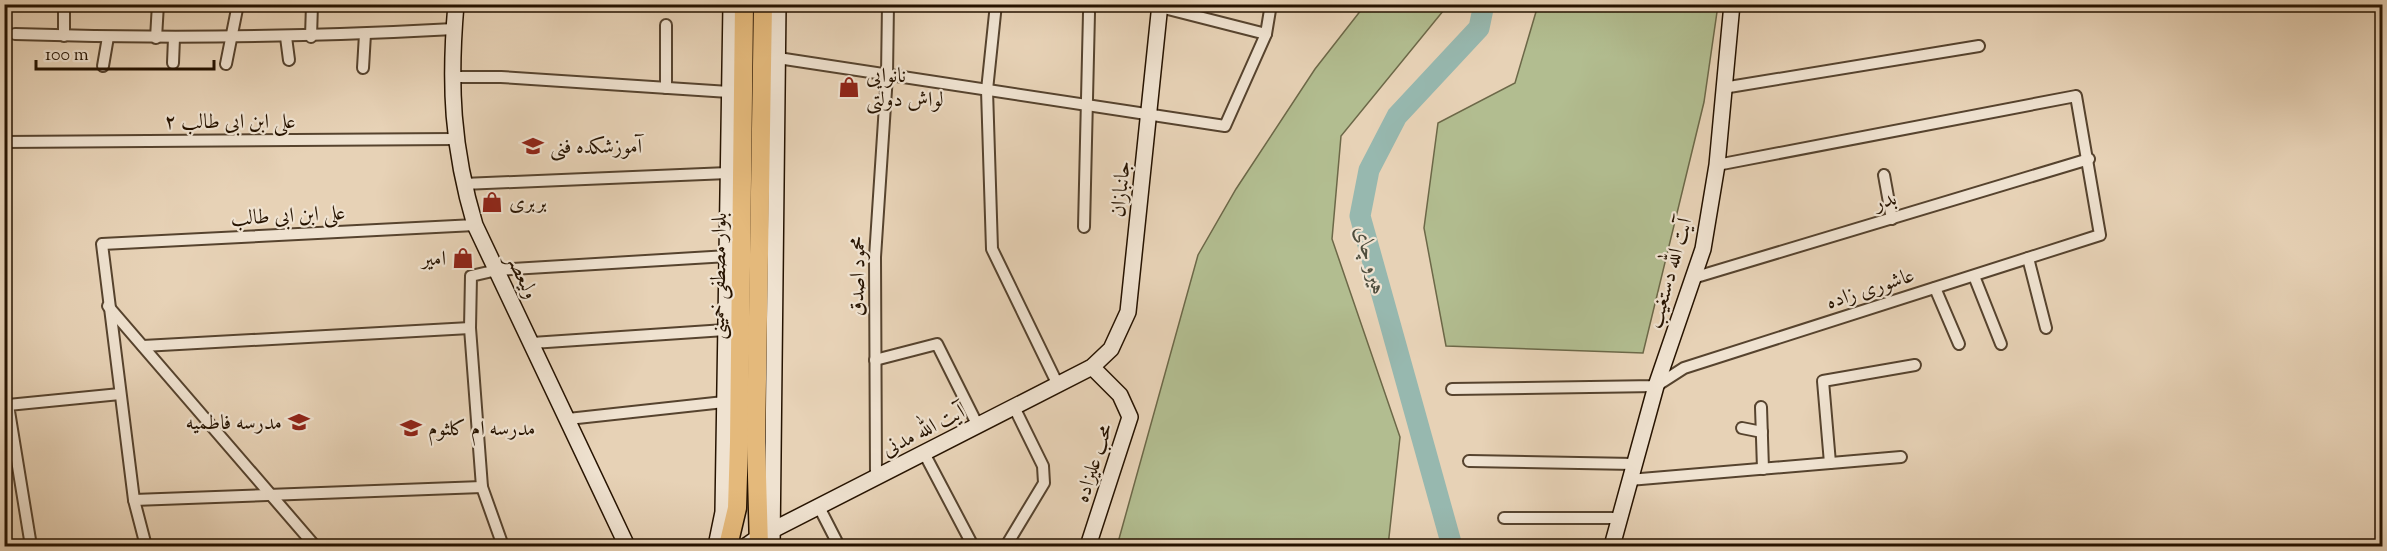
<svg xmlns="http://www.w3.org/2000/svg" width="2387" height="551" viewBox="0 0 2387 551" font-family="'Sorts Mill Goudy',Amiri,serif">
  <style>
    .green { fill: #b2bd90; stroke: #6c6848; stroke-width: 1.5 }
    .lines { fill: none; stroke-linecap: round; stroke-linejoin: round }
    .river { stroke: #97b8af; stroke-width: 21 }
    .street-casing { stroke: #56432e; stroke-width: 14 }
    .secondary-casing { stroke: #261300; stroke-width: 18 }
    .primary-casing { stroke: #261300; stroke-width: 21 }
    .street { stroke: #efe2d0; stroke-width: 10 }
    .secondary { stroke: #efe2d0; stroke-width: 15 }
    .primary { stroke: #e4b97b; stroke-width: 18 }
    .labels { text-anchor: middle; stroke-width: 4.5; stroke-linejoin: round; paint-order: stroke }
    .poi-label { font-size: 21px; fill: #261300; stroke: #efe2d0; text-anchor: start }
    .street-label { font-size: 21px; fill: #261300; stroke: #efe2d0 }
    .water-label { font-size: 22px; font-style: italic; fill: #4e4d3d; stroke: #efe2d0 }
  </style>
  <rect width="100%" height="100%" fill="#e7d2b6"/>
  <filter id="stains"><feTurbulence type="fractalNoise" baseFrequency=".00333" numOctaves="4"/><feColorMatrix values="0 0 0 0 .2 0 0 0 0 .09 0 0 0 0 .02 0 0 0 .5 -.17"/></filter>
  <radialGradient id="worn" r=".72"><stop offset=".6" stop-color="#630" stop-opacity="0"/><stop offset="1" stop-color="#630" stop-opacity=".3"/></radialGradient>
  <g class="green">
    <polygon points="1365,5 1448,5 1341,136 1332,239 1400,437 1388,546 1117,546 1198,255 1236,189 1315,69"/>
    <polygon points="1538,5 1718,5 1704,102 1643,353 1446,346 1424,228 1438,123 1515,83"/>
  </g>
  <g class="lines">
    <polyline class="river" points="1452,546 1360,216 1369,170 1397,116 1479,28 1484,4"/>
    <defs>
      <g id="street">
        <polyline points="996,4 987,90 992,249 1058,385"/>
        <polyline points="1160,7 1266,34"/>
        <polyline points="666,25 666,88"/>
        <path d="M 15,34 C 162,39 307,37 454,29"/>
        <polyline points="64,36 64,4"/>
        <polyline points="286,37 289,60"/>
        <polyline points="311,37 312,4"/>
        <polyline points="156,38 158,4"/>
        <polyline points="778,58 1225,126 1266,34 1271,4"/>
        <polyline points="173,63 174,38"/>
        <polyline points="226,64 238,4"/>
        <polyline points="103,66 108,37"/>
        <polyline points="363,68 365,34"/>
        <polyline points="452,77 501,77 729,92"/>
        <polyline points="1723,88 1979,46"/>
        <polyline points="4,142 455,139"/>
        <polyline points="1884,175 1892,219"/>
        <polyline points="463,184 728,173"/>
        <polyline points="1084,227 1089,13"/>
        <polyline points="2028,258 2046,328"/>
        <polyline points="1974,276 2001,344"/>
        <polyline points="1693,278 2089,159"/>
        <polyline points="1935,288 1959,344"/>
        <polyline points="108,306 315,546"/>
        <polyline points="532,343 725,330"/>
        <polyline points="143,346 470,328"/>
        <polyline points="875,360 937,344 978,426"/>
        <polyline points="1452,389 1656,386 1684,368 2100,235 2076,96 1717,165"/>
        <polyline points="1761,407 1763,469"/>
        <polyline points="568,419 724,402"/>
        <polyline points="1742,428 1762,432"/>
        <polyline points="924,453 973,546"/>
        <polyline points="1469,461 1634,464"/>
        <polyline points="1830,463 1823,381 1915,365"/>
        <polyline points="876,478 875,257 887,75 888,4"/>
        <polyline points="1629,480 1901,457"/>
        <polyline points="134,500 482,487"/>
        <polyline points="819,507 839,546"/>
        <polyline points="1504,518 1620,518"/>
        <polyline points="31,546 8,405 120,394"/>
        <polyline points="146,546 134,500 102,244 475,225"/>
        <polyline points="503,546 482,487 470,328 471,276 497,270 728,256"/>
        <polyline points="1006,546 1044,483 1043,466 1014,407"/>
      </g>
      <g id="secondary">
        <path d="M 456,4 C 449,85 452,148 475,225 L 627,546"/>
        <polyline points="716,546 723,512 731,4"/>
        <polyline points="746,546 759,537 1092,367 1111,349 1128,312 1160,4"/>
        <polyline points="772,546 778,4"/>
        <polyline points="1088,546 1130,417 1120,395 1092,367"/>
        <polyline points="1612,546 1656,386 1703,249 1717,165 1732,4"/>
      </g>
      <g id="primary">
        <polyline points="728,546 737,508 739,442 744,4"/>
        <polyline points="759,546 756,442 763,4"/>
      </g>
    </defs>
    <use href="#street" class="street-casing"/>
    <use href="#secondary" class="secondary-casing"/>
    <use href="#primary" class="primary-casing"/>
    <use href="#street" class="street"/>
    <use href="#secondary" class="secondary"/>
    <use href="#primary" class="primary"/>
  </g>
  <defs>
    <symbol id="shop-bare" viewBox="-9 -9 18 18"><path d="M-5-2.5h2.3a2.7 3.5 0 0 1 5.4 0H5L5.5 6h-11ZM-1.5-2.5h3a1.5 2.3 0 0 0-3 0Z" fill="#8f2418" stroke="#efe2d0" stroke-width="2.5" paint-order="stroke"/></symbol>
    <symbol id="school-bare" viewBox="-9 -9 18 18"><path d="M0-5L7-2L0 1L-7-2ZM-4 1L0 2.5L4 1V4Q0 6-4 4Z" fill="#8f2418" stroke="#efe2d0" stroke-width="2.5" paint-order="stroke"/></symbol>
  </defs>
  <g fill-rule="evenodd">
    <use href="#shop-bare" x="834" y="72" width="30" height="30"/>
    <use href="#school-bare" x="518" y="131" width="30" height="30"/>
    <use href="#shop-bare" x="477" y="187" width="30" height="30"/>
    <use href="#shop-bare" x="448" y="243" width="30" height="30"/>
    <use href="#school-bare" x="284" y="407" width="30" height="30"/>
    <use href="#school-bare" x="396" y="413" width="30" height="30"/>
  </g>
  <g class="labels">
    <g class="poi-label">
      <text x="866" y="82">نانوایی<tspan x="866" dy="24">لواش دولتی</tspan></text>
      <text x="550" y="153">آموزشکده فنی</text>
      <text x="509" y="209">بربری</text>
      <text x="446" y="265" text-anchor="end">امیر</text>
      <text x="282" y="429" text-anchor="end">مدرسه فاطمیه</text>
      <text x="428" y="435">مدرسه ام کلثوم</text>
    </g>
    <g class="street-label">
      <text x="230" y="128">علی ابن ابی طالب ۲</text>
      <text transform="translate(1120 189) rotate(-84)" y="7">جانبازان</text>
      <text transform="translate(1885 200) rotate(-17)" y="7">بدر</text>
      <text transform="translate(288 215) rotate(-3)" y="7">علی ابن ابی طالب</text>
      <text transform="translate(1669 273) rotate(-74)" y="7">آیت الله دستغیب</text>
      <text transform="translate(523 276) rotate(64)" y="7">ولیعصر</text>
      <text transform="translate(718 276) rotate(-89)" y="7">بلوار مصطفی خمینی</text>
      <text transform="translate(857 276) rotate(-89)" y="7">محمود اصدق</text>
      <text transform="translate(1870 288) rotate(-18)" y="7">عاشوری زاده</text>
      <text transform="translate(923 430) rotate(-27)" y="7">آیت‌ الله مدنی</text>
      <text transform="translate(1093 463) rotate(-72)" y="7">محب علیزاده</text>
    </g>
    <g class="water-label">
      <text transform="translate(1372 260) rotate(75)" y="8">هیرو چای</text>
    </g>
  </g>
  <rect width="2387" height="551" fill="none" stroke="#e7d2b6" stroke-width="24"/>
  <rect x="6" y="6" width="2375" height="539" fill="none" stroke="#261300" stroke-width="3"/>
  <rect x="12" y="12" width="2363" height="527" fill="none" stroke="#261300" stroke-width="1.5"/>
  <path d="M36 60v9h178v-9" fill="none" stroke="#261300" stroke-width="3"/>
  <text x="45" y="60" font-size="18" fill="#261300" stroke="#efe2d0" stroke-width="4.5" paint-order="stroke">100 m</text>
  <rect width="100%" height="100%" filter="url(#stains)"/>
  <rect width="100%" height="100%" fill="url(#worn)"/>
</svg>
